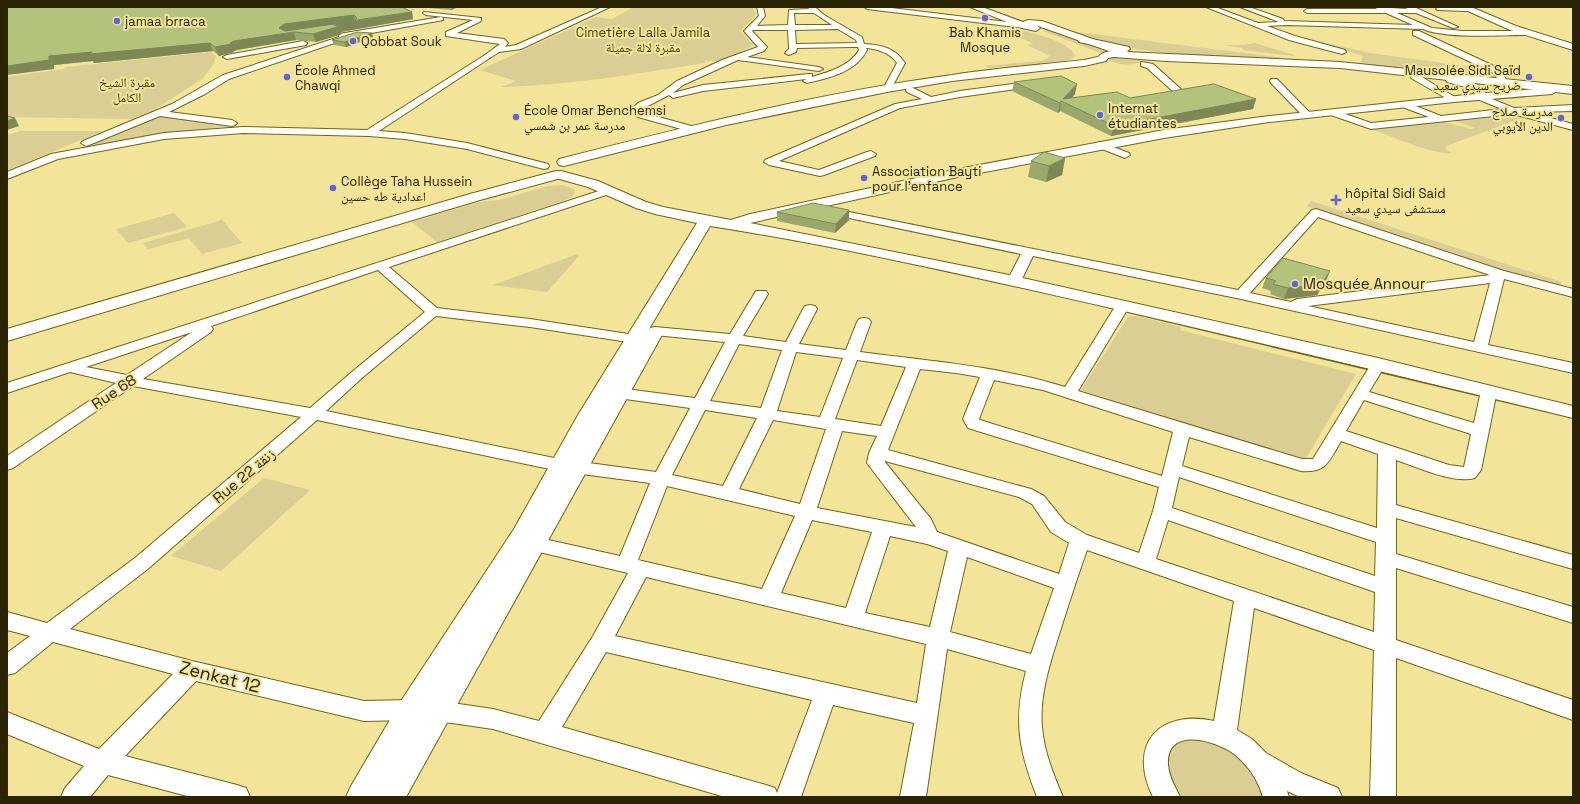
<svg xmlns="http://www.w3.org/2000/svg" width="1580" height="804" viewBox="0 0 1580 804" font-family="'Space Grotesk','Noto Naskh Arabic',sans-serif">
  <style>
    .green { fill: #dace94 }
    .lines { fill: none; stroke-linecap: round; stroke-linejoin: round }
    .minor-casing { stroke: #726414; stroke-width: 2 }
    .tertiary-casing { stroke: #726414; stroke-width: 2 }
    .secondary-casing { stroke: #726414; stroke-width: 2 }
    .primary-casing { stroke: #726414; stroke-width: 2 }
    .minor { fill: #fff; fill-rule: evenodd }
    .tertiary { fill: #fff; fill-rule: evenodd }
    .secondary { fill: #fff; fill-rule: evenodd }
    .primary { fill: #fff; fill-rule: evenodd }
    .wall { fill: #9ba86b }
    .shaded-wall { fill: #7e8857 }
    .building { fill: #b4c37c; stroke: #7e8857; fill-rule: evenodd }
    .poi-dot { fill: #6364dd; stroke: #f2e499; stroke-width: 1.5 }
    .labels { text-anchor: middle; stroke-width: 4; stroke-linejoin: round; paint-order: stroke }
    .far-poi-label { font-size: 13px; fill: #2a2405; stroke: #f2e499; text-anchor: start }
    .far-park-label { font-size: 13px; fill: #423c19; stroke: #f2e499 }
    .poi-label { font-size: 15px; fill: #2a2405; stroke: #f2e499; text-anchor: start }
    .street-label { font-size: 15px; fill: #2a2405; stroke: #f2e499 }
    .near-street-label { font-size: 18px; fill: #2a2405; stroke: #f2e499 }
  </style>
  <rect width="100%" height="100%" fill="#f2e499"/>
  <g class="green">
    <path d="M 634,7 L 753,7 L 756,15 L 740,31 L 754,45 C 743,50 731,58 720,60 C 715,62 710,60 704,61 L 705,63 C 637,74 569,85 501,87 L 516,81 L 480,70 L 596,17 L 612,19 Z"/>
    <path d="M 1015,29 C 1030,32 1070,41 1075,56 L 1069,60 L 1059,63 L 989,68 L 985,66 L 1041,61 L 1048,58 L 1050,56 L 1027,45 L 1033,43 L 1003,31 Z"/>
    <polygon points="1045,30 1050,30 1108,52 1101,53 1043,31"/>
    <path d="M 1069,31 L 1292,59 C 1215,56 1142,59 1069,31 Z"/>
    <polygon points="1294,36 1370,53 1479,68 1487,75 1495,76 1496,78 1360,64 1363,56 1361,55 1328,47"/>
    <polygon points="1255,43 1294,55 1294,56 1243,50 1243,48 1224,45 1244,45"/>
    <polygon points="211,52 216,56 213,65 202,79 152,111 132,119 7,117 7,77 64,69 65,67"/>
    <path d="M 1112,56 L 1139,59 L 1141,62 C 1132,66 1117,65 1108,60 L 1108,58 Z"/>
    <path d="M 1506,114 L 1522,118 L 1446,146 L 1445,149 L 1452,153 C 1439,157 1379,132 1364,126 L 1441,121 L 1471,129 L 1475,128 L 1452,120 Z"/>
    <polygon points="161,115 229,126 161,134 99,145 92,144 94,142"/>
    <polygon points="20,131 103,131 7,170 7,135"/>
    <polygon points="562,185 572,188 575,190 573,196 563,201 437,242 412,222 480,202 499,200 548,186"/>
    <polygon points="1311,201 1562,282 1560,285 1516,274 1307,206"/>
    <polygon points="174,213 187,227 128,243 116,229"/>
    <polygon points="222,220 242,243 202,254 189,238 148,249 143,243"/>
    <polygon points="577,254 579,256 547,292 493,285"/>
    <polygon points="1137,316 1181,327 1180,330 1356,374 1305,460 1081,390 1128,317"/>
    <polygon points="264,478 310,490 221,571 171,556"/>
    <polygon points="1204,736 1245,757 1265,797 1177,797 1171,789 1165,753 1179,739"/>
  </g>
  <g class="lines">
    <defs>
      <g id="minor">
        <polygon points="602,7 610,7 521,49 499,52 379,131 405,133 467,143 548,164 549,166 548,168 544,169 467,149 405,139 369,136 243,133 164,139 58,159 7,179 7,172 51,154 164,133 243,127 367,130 485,55 500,44 446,36 446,32 473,20 426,15 423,13 424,12 481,18 481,21 457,33 504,39 508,43 505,47 516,45"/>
        <path d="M 757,7 L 763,7 L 765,16 L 757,26 L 788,25 L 789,10 L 809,9 L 808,7 L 815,7 L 824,15 L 862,37 L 864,44 C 882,45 895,48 905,63 L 891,89 L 887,92 L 883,89 L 897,63 C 890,53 878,49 866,48 L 867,50 C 856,72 829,78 807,83 L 803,81 L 806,79 L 703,91 L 673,98 L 669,95 L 640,110 L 644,113 L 695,127 L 697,129 L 692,132 L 638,117 L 633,113 L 632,109 L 638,103 L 658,95 L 677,81 L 722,60 L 758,47 L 744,31 L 759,16 ZM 794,13 L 814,13 L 832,25 L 795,25 ZM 838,29 L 856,40 L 857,43 L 796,44 L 795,30 ZM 753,30 L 788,30 L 789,49 L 785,53 L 789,55 L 796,52 L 797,48 L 853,47 L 858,47 L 859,50 C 850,66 829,72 812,77 L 812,74 L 809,74 L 703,85 L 673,93 L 683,85 L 738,60 L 819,71 L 823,69 L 819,67 L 747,57 L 764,51 L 767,47 L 752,31 Z"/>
        <polygon points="864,7 883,7 1025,24 1028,26 1025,28 867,9"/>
        <path d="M 1206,7 L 1215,7 L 1258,23 L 1279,22 L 1240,7 L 1249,7 L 1283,19 L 1284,21 L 1413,25 L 1386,13 L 1307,13 L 1304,11 L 1307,9 L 1377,9 L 1375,7 L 1407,9 L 1405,7 L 1414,7 L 1458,27 L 1453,28 L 1416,13 L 1397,13 L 1432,28 L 1463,31 L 1525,31 L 1529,33 L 1525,35 C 1499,35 1446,39 1423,29 L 1288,25 L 1267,26 L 1295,36 L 1345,50 L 1346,52 L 1342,54 L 1289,40 Z"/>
        <polygon points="1439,7 1467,7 1470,9 1467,11 1437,10 1436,9"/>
        <polygon points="441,17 443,18 443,20 355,36 229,79 205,94 169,112 232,120 237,123 235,125 232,126 160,116 89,145 86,146 81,143 83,141 172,104 223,75 339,37 339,34"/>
        <polygon points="1413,31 1419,31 1500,69 1508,83 1504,85 1501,85 1494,73 1413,35"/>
        <polygon points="303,41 307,43 306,45 227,59 223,57 227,55"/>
        <polygon points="1141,62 1153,64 1183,91 1184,93 1183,95 1177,95 1147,68 1141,66"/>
        <polygon points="1411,74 1417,74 1458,99 1454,102 1451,101 1411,78"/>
        <polygon points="1271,79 1277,79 1310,113 1312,115 1310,117 1304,117 1271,83 1270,81"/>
        <polygon points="1035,81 1038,82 1039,84 1038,86 960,97 900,108 779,161 819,170 867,152 871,151 876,154 875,156 824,175 820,176 769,165 764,162 765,160 895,104 922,99 907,92 906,90 907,88 913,88 931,97 960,91"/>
        <polygon points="1480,94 1514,108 1573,105 1573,111 1529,112 1573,124 1573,130 1513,114 1371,129 1331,115 1329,113 1334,110 1371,123 1429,117 1405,108 1404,106 1408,103 1441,116 1502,109 1477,99 1476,97"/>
        <polygon points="1100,142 1129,153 1130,155 1125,158 1097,147 1095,145 1097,143"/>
        <path d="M 608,188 L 612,189 L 613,191 L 612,193 L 389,267 L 437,308 L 530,319 L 648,337 L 653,338 L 655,341 L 653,344 L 648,345 L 530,327 L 436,316 L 363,377 L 326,411 L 559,459 L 656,472 L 690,408 L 618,398 L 612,396 L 610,393 L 612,390 L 618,388 L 695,398 L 725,342 L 655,335 L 650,334 L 648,331 L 650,328 L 655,327 L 730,334 L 756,291 L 766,291 L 768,294 L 743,336 L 786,342 L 803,309 L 805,306 L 810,305 L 815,306 L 817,309 L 799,344 L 846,350 L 857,322 L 859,319 L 864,318 L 869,319 L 871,322 L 860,352 C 928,361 999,366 1065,387 L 1118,302 L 1123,301 L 1128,302 L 1130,305 L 1078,391 L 1302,459 L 1313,459 L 1373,361 L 1378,359 L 1383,361 L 1386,364 L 1369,392 L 1474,423 L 1481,391 L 1483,388 L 1489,386 L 1495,388 L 1497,391 L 1481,470 L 1475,478 C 1453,484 1417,467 1396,460 L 1396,505 L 1573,555 L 1573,569 L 1396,518 L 1396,554 L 1573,607 L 1573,623 L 1396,568 L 1396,640 L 1573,700 L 1573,720 L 1396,658 L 1396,797 L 1370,797 L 1374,650 L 1254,608 L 1237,730 L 1252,739 L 1266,753 L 1301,773 L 1338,788 L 1342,797 L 1300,797 L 1287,791 L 1289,797 L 1263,797 C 1258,780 1248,765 1234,754 C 1215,740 1166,726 1168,765 C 1169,777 1175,786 1180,797 L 1153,797 C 1127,744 1159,709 1214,721 L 1234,601 L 1087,550 C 1078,575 1070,600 1062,625 C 1052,658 1039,692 1042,727 C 1044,751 1053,774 1063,797 L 1037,797 C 1019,751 1013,720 1026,671 L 947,649 L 926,797 L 900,797 L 914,723 L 833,705 L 801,797 L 725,797 L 493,729 L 452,723 L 411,720 L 364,721 L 196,681 L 125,756 L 237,785 L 246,788 L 250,797 L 191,797 L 108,775 L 90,797 L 61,797 L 65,788 L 84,766 L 7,734 L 7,712 L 99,749 L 173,674 L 53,642 L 15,673 L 7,675 L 7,653 L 30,636 L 7,630 L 7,612 L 47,623 L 135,558 L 301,417 L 133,386 L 13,468 L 7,470 L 7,456 L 116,383 L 70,372 L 7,393 L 7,383 ZM 378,270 L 425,312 L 353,371 L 310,408 L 143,379 L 211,332 L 213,329 L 211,326 ZM 192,332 L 127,375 L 86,367 ZM 739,344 L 782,350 L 761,408 L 710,401 ZM 796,352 L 843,358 L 820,417 L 777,411 ZM 857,360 L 906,367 L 881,426 L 835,419 ZM 920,369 L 956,373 L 980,377 L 963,419 L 968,428 L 1159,487 L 1153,511 L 1139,553 L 1087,535 L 1065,522 L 1044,496 L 1031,489 L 888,450 ZM 994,380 L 1043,390 L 1173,432 L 1162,476 L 980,420 L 979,419 ZM 1364,400 L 1471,434 L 1464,467 L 1449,465 L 1346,431 ZM 705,410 L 757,418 L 723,486 L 672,475 ZM 317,420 L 559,471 L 650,483 L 620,556 L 535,537 L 528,539 L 525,544 L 528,549 L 535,551 L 628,573 L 593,636 L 539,721 L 493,709 L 452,703 L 411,700 L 364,701 L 192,661 L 70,629 L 149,568 ZM 773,420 L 826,429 L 800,504 L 739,489 ZM 842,431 L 877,436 L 869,453 L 867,463 L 916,527 L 817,508 ZM 1189,437 L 1301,471 C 1327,473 1329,461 1341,441 L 1378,454 L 1377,528 L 1182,466 ZM 885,461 L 1019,497 L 1032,504 L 1051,532 L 1069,543 L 1059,574 L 937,532 L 931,519 L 885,462 ZM 1179,477 L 1376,542 L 1375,576 L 1172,508 ZM 667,486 L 795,516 L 762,589 L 638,560 ZM 812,520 L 872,532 L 846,608 L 781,593 ZM 1168,520 L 1375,592 L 1374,632 L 1156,559 ZM 890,536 L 927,544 L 948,551 L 930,627 L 865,613 ZM 967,557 L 1054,588 L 1031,654 L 950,632 ZM 646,577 L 926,644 L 917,703 L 615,636 ZM 606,652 L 812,700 L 777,793 L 775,788 L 766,785 L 562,727 Z"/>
        <path d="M 829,208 L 1238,290 L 1312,210 L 1316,209 L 1504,271 L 1573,289 L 1573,297 L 1504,279 L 1488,345 L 1573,363 L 1573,373 L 1241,299 L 1033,256 L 1021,281 L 1019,284 L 1009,284 L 1007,281 L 1021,254 L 825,213 L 823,211 L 825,209 ZM 1318,217 L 1490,275 L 1297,299 L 1291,302 L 1250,293 ZM 1490,283 L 1474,342 L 1308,306 Z"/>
      </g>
      <g id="tertiary">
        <polygon points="970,7 982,7 1023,22 1028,20 1042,21 1129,52 1131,54 1129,56 1123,56 1038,26 1037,26 1040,28 1036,31 1022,28"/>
        <path d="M 1451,77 C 1461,80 1482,82 1485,93 L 1552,88 L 1557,91 L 1552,94 L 1454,102 L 1269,122 L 1164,138 L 958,177 L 750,223 L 1014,276 L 1378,358 L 1573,406 L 1573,418 C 1419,380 1265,344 1111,308 C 978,278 845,247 710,226 L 649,329 L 654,328 L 660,329 L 663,333 L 406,797 L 346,797 L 351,786 L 401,701 L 514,529 L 578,415 L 697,223 L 655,214 L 636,208 L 588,187 L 556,178 L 554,175 L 556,172 L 561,171 L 598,181 L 646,202 L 663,207 L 731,220 L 750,214 L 958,169 L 1164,130 L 1269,116 L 1475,94 L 1474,92 L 1465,87 L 1447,82 L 1446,80 Z"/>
      </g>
      <polygon id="secondary" points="1459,7 1471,7 1516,26 1573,44 1573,50 1510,30"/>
      <g id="primary">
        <path d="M 1083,37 L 1129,47 L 1130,49 L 1126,52 L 1340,62 L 1573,86 L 1573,94 L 1340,68 L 1166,61 L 1114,57 L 1108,58 L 1106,61 L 1084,66 L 952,81 L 887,92 L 726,125 L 564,166 L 559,165 L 557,162 L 559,159 C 689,126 819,93 952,75 C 996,68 1040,65 1084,60 L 1098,57 C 1104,50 1114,51 1122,51 L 1079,42 L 1078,40 L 1079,38 Z"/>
        <polygon points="556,171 561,172 563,175 561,178 480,200 7,341 7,329 470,194"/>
      </g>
    </defs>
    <use href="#minor" class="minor-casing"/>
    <use href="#tertiary" class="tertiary-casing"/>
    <use href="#secondary" class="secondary-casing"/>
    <use href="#primary" class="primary-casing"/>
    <use href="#minor" class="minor"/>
    <use href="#tertiary" class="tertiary"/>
    <use href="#secondary" class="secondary"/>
    <use href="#primary" class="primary"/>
  </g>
  <g class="wall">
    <polygon points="7,7 412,12 413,19 346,31 341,32 342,34 316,42 296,40 237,50 234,51 234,52 219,56 213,51 94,63 93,61 54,65 54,69"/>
    <polygon points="419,7 458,7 451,10"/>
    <polygon points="373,37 346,47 334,45 332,40"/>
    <polygon points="1014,82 1075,94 1071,98 1130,98 1256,99 1253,109 1111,136 1060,111 1058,113 1012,91"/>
    <polygon points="1065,158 1062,175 1046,182 1028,177 1031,161"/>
    <polygon points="777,212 849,220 835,233 777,221"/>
    <polygon points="1266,278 1326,281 1317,295 1284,299 1270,294 1271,291 1262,288"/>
  </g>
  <g class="shaded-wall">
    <polygon points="451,7 458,7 451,10"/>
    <polygon points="412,12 413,19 346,31 341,32 342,34 316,42 313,34 294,32 296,40 237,50 234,51 234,52 219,56 215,47 279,28 284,24 354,15 355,21"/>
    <polygon points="372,33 373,37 346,47 345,42"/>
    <polygon points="210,43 213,51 94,63 93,61 54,65 54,69 7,75 7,66 49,56 92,52"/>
    <polygon points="1077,84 1075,94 1066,104 1063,99"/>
    <polygon points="1256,99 1253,109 1111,136 1114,126"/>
    <polygon points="1061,101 1060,111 1058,113 1060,103"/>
    <polygon points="15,118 19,126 7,130 7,121"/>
    <polygon points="1065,158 1062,175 1046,182 1049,166"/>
    <polygon points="849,210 849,220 835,233 836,224"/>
    <polygon points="1330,271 1326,281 1317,295 1284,299 1288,288"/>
  </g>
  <g class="building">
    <path d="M 7,7 L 402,7 L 412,12 L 343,22 L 334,25 L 340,26 L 313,34 L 294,32 L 234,41 L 230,43 L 231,44 L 215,47 L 210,43 L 90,54 L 92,52 L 49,56 L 49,60 L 7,66 ZM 354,15 L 357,18 L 355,21 L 285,31 L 279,28 L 284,24 Z"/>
    <polygon points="357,32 372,33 345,42 332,40"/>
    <polygon points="1061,76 1077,84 1063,99 1117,92 1130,98 1214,84 1256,99 1114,126 1061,101 1060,103 1014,82"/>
    <polygon points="7,116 15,118 7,121"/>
    <polygon points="1044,152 1065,158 1049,166 1031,161"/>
    <polygon points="813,203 849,210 836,224 777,212"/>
    <polygon points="1283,258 1330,271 1321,285 1288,288 1273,284 1276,281 1266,278"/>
  </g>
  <g class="poi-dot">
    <circle cx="985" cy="18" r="4"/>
    <circle cx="117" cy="21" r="4"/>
    <circle cx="353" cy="41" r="4"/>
    <circle cx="287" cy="77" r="4"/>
    <circle cx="1529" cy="77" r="4"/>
    <circle cx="1100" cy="115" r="4"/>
    <circle cx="516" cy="117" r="4"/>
    <circle cx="1561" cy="118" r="4"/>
    <circle cx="864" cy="178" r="4"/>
    <circle cx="333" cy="188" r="4"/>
    <path d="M1334 194h4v4h4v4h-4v4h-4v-4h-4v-4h4z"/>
    <circle cx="1295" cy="284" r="4"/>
  </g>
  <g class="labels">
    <g class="far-poi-label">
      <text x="125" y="26">jamaa brraca</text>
      <text x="985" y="37" text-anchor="middle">Bab Khamis<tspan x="985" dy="15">Mosque</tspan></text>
      <text x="361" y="46">Qobbat Souk</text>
      <text x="295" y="75">École Ahmed<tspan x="295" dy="15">Chawqi</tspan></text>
      <text x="1521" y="75" text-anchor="end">Mausolée Sidi Saïd<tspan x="1521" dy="15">ضريح سيدي سعيد</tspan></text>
      <text x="1108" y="113">Internat<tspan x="1108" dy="15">étudiantes</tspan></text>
      <text x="524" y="115">École Omar Benchemsi<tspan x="524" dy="15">مدرسة عمر بن شمسي</tspan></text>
      <text x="1553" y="116" text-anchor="end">مدرسة صلاح<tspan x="1553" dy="15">الدين الأيوبي</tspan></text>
      <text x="872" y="176">Association Bayti<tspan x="872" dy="15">pour l'enfance</tspan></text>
      <text x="341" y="186">Collège Taha Hussein<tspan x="341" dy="15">اعدادية طه حسين</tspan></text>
      <text x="1345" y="198">hôpital Sidi Said<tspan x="1345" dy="15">مستشفى سيدي سعيد</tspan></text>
    </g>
    <g class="far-park-label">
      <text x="643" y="37">Cimetière Lalla Jamila<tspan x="643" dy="15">مقبرة لالة جميلة</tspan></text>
      <text x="127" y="87">مقبرة الشيخ<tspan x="127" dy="15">الكامل</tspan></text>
    </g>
    <g class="poi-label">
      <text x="1303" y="289">Mosquée Annour</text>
    </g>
    <g class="street-label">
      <text transform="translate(114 392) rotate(-34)" y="5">Rue 68</text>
      <text transform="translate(244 476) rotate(-40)" y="5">Rue 22 زنقة</text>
    </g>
    <g class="near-street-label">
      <text transform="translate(220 677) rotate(14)" y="6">Zenkat 12</text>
    </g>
  </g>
  <rect width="1580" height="804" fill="none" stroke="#2a2405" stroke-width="16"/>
</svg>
